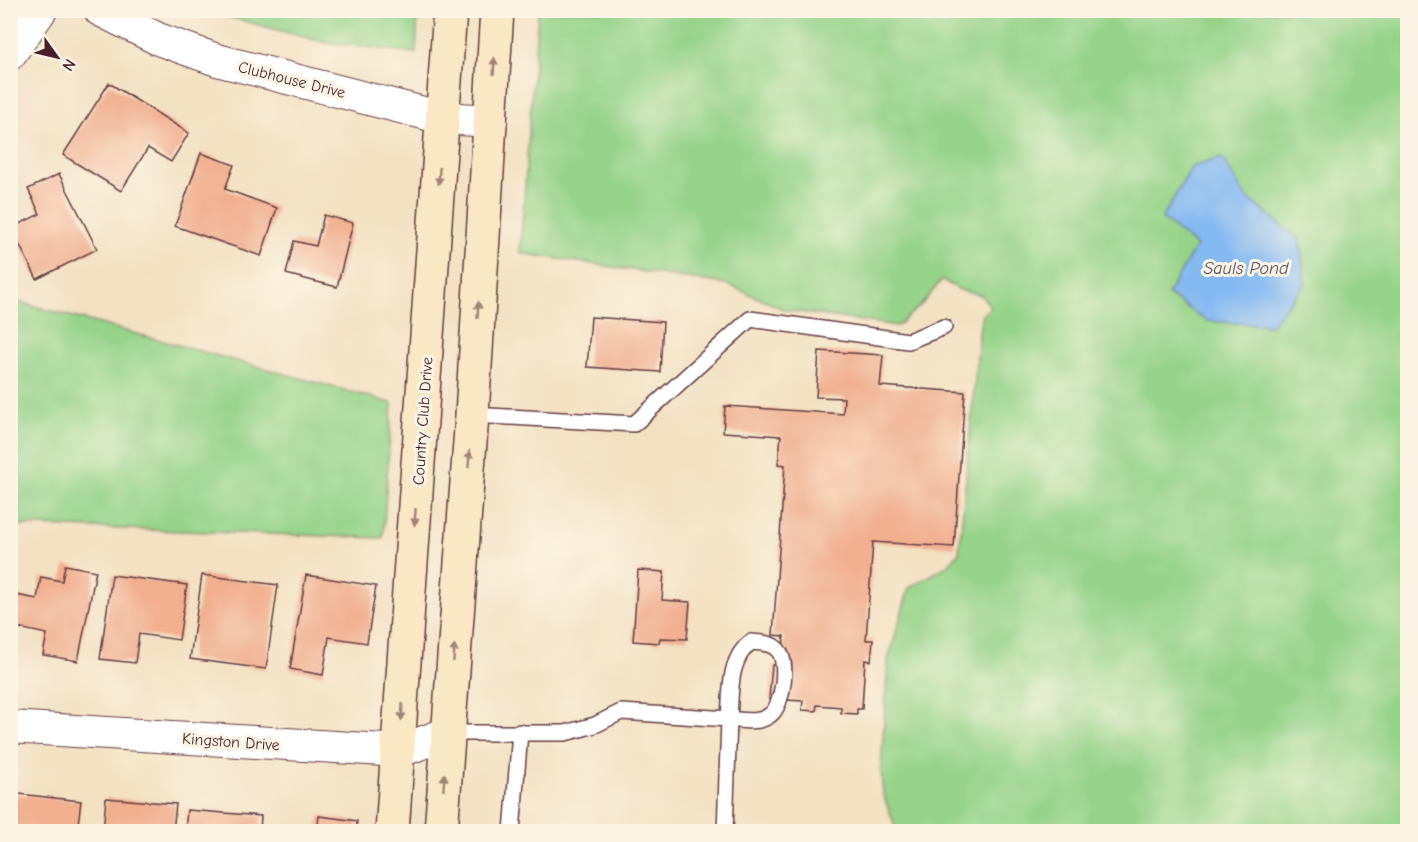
<svg xmlns="http://www.w3.org/2000/svg" width="1418" height="842" viewBox="0 0 1418 842" font-family="'Comic Neue',sans-serif">
  <style>
    .green { fill: #95d389; stroke: #70795a; stroke-width: 1.5 }
    .water { fill: #84b9f2; stroke: #676c8e; stroke-width: 1.5 }
    .building { fill: #f1af8e }
    .lines { fill: none; stroke-linecap: round; stroke-linejoin: round }
    .service-casing { stroke: #633c42; stroke-width: 18 }
    .minor-casing { stroke: #633c42; stroke-width: 34 }
    .secondary-casing { stroke: #633c42; stroke-width: 36 }
    .service { stroke: #fff; stroke-width: 15 }
    .minor { stroke: #fff; stroke-width: 32 }
    .secondary { stroke: #fae7c3; stroke-width: 33 }
    .oneway { fill: #a28377 }
    .labels { text-anchor: middle; stroke-width: 6; stroke-linejoin: round; paint-order: stroke }
    .street-label { font-size: 16px; fill: #4a1f2b; stroke: #fcf5e5 }
    .water-label { font-size: 18px; font-style: italic; fill: #5b4d67; stroke: #fcf5e5 }
  </style>
  <rect width="100%" height="100%" fill="#fcf5e5"/>
  <filter id="ink" filterUnits="userSpaceOnUse"><feTurbulence type="fractalNoise" baseFrequency=".0167" numOctaves="2"/><feDisplacementMap in="SourceGraphic" scale="12" xChannelSelector="R" yChannelSelector="G"/><feConvolveMatrix kernelMatrix="1 2 1 2 8 2 1 2 1" color-interpolation-filters="sRGB"/></filter>
  <filter id="wash" filterUnits="userSpaceOnUse"><feTurbulence type="fractalNoise" baseFrequency=".008" numOctaves="4" result="noise"/><feDisplacementMap in="SourceGraphic" scale="24" xChannelSelector="R" yChannelSelector="G"/><feGaussianBlur stdDeviation="1.35" result="paint"/><feColorMatrix in="noise" values="0 0 0 0 0 0 0 0 0 0 0 0 0 0 0 0 0 1.4 0 .05"/><feComposite in="paint" operator="in"/></filter>
  <g filter="url(#wash)">
    <rect width="100%" height="100%" fill="#f3e1c2"/>
    <g class="green">
      <polygon points="206,11 418,11 416,53 323,42"/>
      <polygon points="538,11 1407,11 1407,831 897,831 883,794 881,770 888,661 909,588 947,566 959,553 980,325 983,314 991,307 981,295 960,290 942,280 921,305 897,326 786,310 726,284 520,253"/>
      <polygon points="11,300 392,403 383,538 11,525"/>
    </g>
    <polygon class="water" points="1222,158 1245,196 1300,240 1305,284 1271,325 1207,321 1168,294 1196,246 1162,218 1192,167"/>
    <g id="blocks">
      <g class="building">
        <polygon points="109,83 189,133 171,162 148,148 121,191 63,155"/>
        <polygon points="201,153 234,165 225,189 277,208 261,256 175,226"/>
        <polygon points="59,174 97,249 37,279 11,228 40,214 28,189"/>
        <polygon points="324,215 353,223 337,287 286,274 294,241 316,246"/>
        <polygon points="591,317 663,322 660,372 587,367"/>
        <polygon points="819,351 883,355 880,386 965,392 954,547 873,542 866,640 873,640 871,661 865,660 862,709 857,709 857,714 841,713 841,707 817,705 816,711 802,710 803,701 769,699 772,665 782,666 784,636 773,635 785,465 778,464 781,436 723,432 725,406 843,414 844,398 816,397"/>
        <polygon points="65,565 96,571 78,661 43,655 47,634 10,626 10,594 37,599 41,577 62,581"/>
        <polygon points="638,570 664,572 662,600 690,602 687,639 660,638 659,643 633,641"/>
        <polygon points="112,575 187,585 179,640 139,634 135,663 100,659"/>
        <polygon points="202,575 278,585 266,669 190,659"/>
        <polygon points="306,575 376,586 367,643 329,637 323,675 290,669"/>
        <polygon points="10,793 81,801 77,832 10,832"/>
        <polygon points="106,798 176,804 173,832 103,832"/>
        <polygon points="187,810 261,816 260,832 185,832"/>
        <polygon points="319,816 357,821 356,832 317,832"/>
      </g>
    </g>
  </g>
  <g filter="url(#ink)">
    <use href="#blocks" fill-opacity="0" stroke="#633c42" stroke-width="1.5"/>
    <g class="lines">
      <defs>
        <g id="service">
          <polyline points="472,415 634,424 750,319 908,341 944,327"/>
          <path d="M 751,642 C 760,643 771,642 778,650 C 789,662 783,706 770,715 C 759,724 742,720 729,719 C 731,693 728,659 751,642 Z"/>
          <polyline points="448,733 565,733 595,725 621,712 729,719 725,832"/>
          <polyline points="512,832 520,732"/>
        </g>
        <g id="minor">
          <polyline points="100,10 158,39 217,60 443,118 491,121"/>
          <polyline points="10,54 41,10"/>
          <polyline points="10,727 400,751 448,733"/>
        </g>
        <g id="secondary">
          <polyline points="392,832 450,10"/>
          <polyline points="441,832 472,415 497,10"/>
        </g>
      </defs>
      <use href="#service" class="service-casing"/>
      <use href="#minor" class="minor-casing"/>
      <use href="#secondary" class="secondary-casing"/>
      <use href="#service" class="service"/>
      <use href="#minor" class="minor"/>
      <use href="#secondary" class="secondary"/>
    </g>
    <defs><path id="oneway-solid" d="M-6-.8H1V-3.2L6.5 0L1 3.2V.8H-6Z" transform="scale(1.5)"/></defs>
    <g class="oneway">
      <use href="#oneway-solid" transform="translate(494 66) rotate(-87)"/>
      <use href="#oneway-solid" transform="translate(439 176) rotate(94)"/>
      <use href="#oneway-solid" transform="translate(478 310) rotate(-86)"/>
      <use href="#oneway-solid" transform="translate(469 459) rotate(-86)"/>
      <use href="#oneway-solid" transform="translate(415 517) rotate(94)"/>
      <use href="#oneway-solid" transform="translate(454 653) rotate(-86)"/>
      <use href="#oneway-solid" transform="translate(402 712) rotate(94)"/>
      <use href="#oneway-solid" transform="translate(444 782) rotate(-86)"/>
    </g>
  </g>
  <g class="labels">
    <g class="street-label">
      <text transform="translate(292 79) rotate(14)" y="6">Clubhouse Drive</text>
      <text transform="translate(422 421) rotate(-86)" y="6">Country Club Drive</text>
      <text transform="translate(231 741) rotate(4)" y="6">Kingston Drive</text>
    </g>
    <g class="water-label">
      <text x="1246" y="274">Sauls Pond</text>
    </g>
  </g>
  <rect width="1418" height="842" fill="none" stroke="#fcf5e5" stroke-width="36"/>
  <g transform="translate(57 57) rotate(124)" stroke="#fcf5e5" stroke-width="4.5" paint-order="stroke">
  <path d="M0-4.5L10 22L0 15L-10 22Z" fill="#4a1f2b"/>
  <text y="-9" font-size="16" font-weight="bold" text-anchor="middle" fill="#4a1f2b">N</text>
  </g>
</svg>
